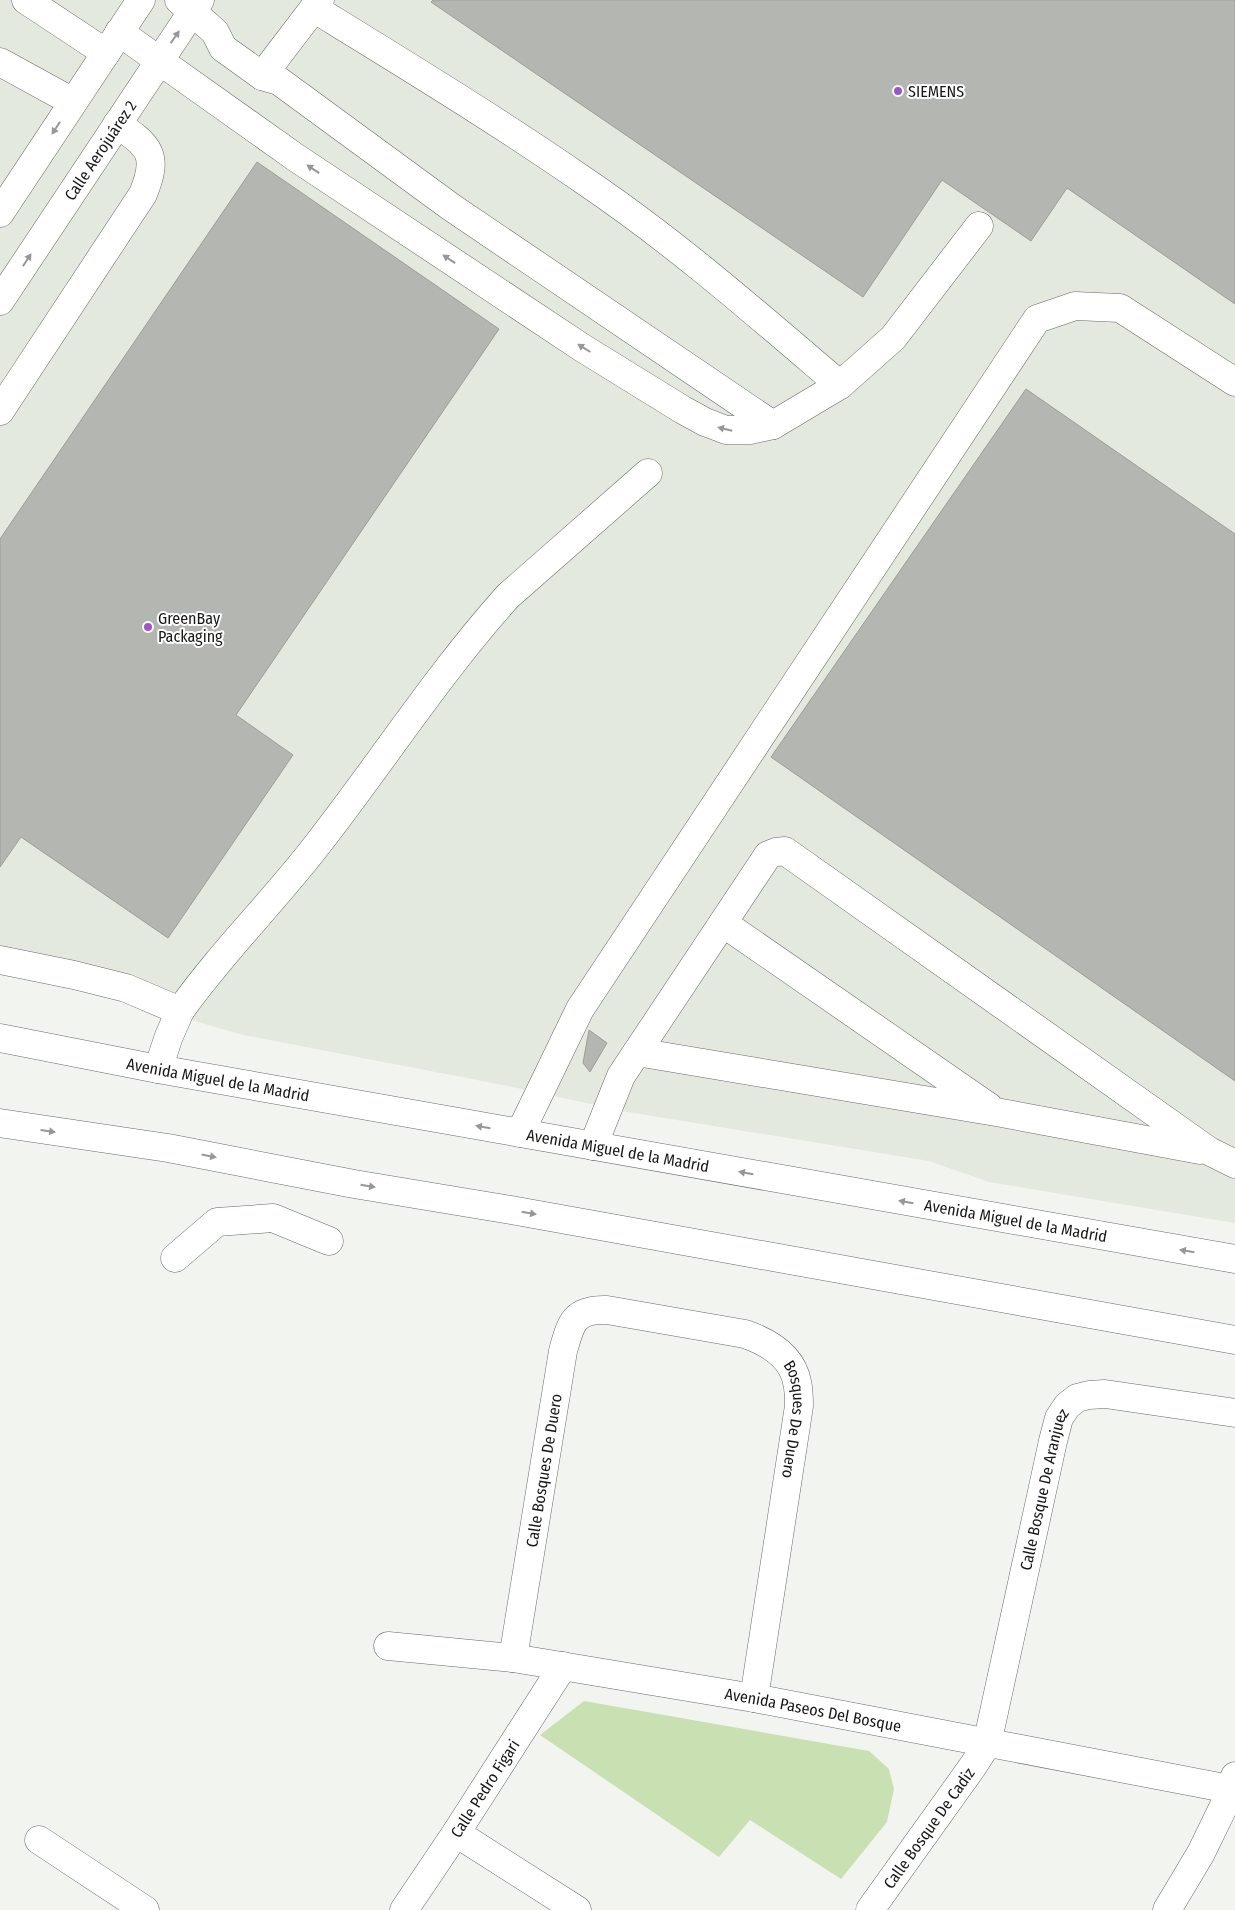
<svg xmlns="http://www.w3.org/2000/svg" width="1235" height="1910" viewBox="0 0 1235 1910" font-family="'Fira Sans Condensed',sans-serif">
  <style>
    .built { fill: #e3e9de }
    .green { fill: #c9e0b3 }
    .building { fill: #b4b6b2; stroke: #9b9d99 }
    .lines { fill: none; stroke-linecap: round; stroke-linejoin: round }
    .minor-casing { stroke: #686a66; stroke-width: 29 }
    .major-casing { stroke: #686a66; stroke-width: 29 }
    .minor { stroke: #fff; stroke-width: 28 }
    .major { stroke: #fff; stroke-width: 28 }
    .oneway { fill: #979796 }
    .poi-dot { fill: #9d56ca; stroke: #fff; stroke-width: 2 }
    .labels { text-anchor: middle; stroke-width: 4; stroke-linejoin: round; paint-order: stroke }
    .poi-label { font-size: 16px; fill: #171816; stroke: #fff; text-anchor: start }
    .street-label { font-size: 16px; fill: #171816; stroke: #fff }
  </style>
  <rect width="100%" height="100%" fill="#f2f4f0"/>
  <polygon class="built" points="0,0 1235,0 1235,1223 989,1182 929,1161 628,1112 503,1085 243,1035 95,992 0,975"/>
  <polygon class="green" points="584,1701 869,1751 889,1769 894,1789 887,1822 841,1879 750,1820 719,1857 540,1735"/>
  <g class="building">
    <polygon points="433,0 1235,0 1235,304 1067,188 1031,241 942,180 863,297 431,2"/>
    <polygon points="257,162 499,329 236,715 293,755 168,938 21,837 0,867 0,539"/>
    <polygon points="1026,389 1235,534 1235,1081 771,757"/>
    <polygon points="589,1030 607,1043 590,1072 583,1063"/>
  </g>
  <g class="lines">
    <defs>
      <g id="minor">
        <polyline points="26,0 106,53"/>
        <path d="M 179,0 L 215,32 L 223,48 L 262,76 L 279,81 L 451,207 L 773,425 L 840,385 C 758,315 676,243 586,182 C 498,121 406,65 315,9"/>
        <polyline points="119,32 295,157 581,347 683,410 705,422 726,430 750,430 773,425"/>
        <polyline points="0,62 73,102"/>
        <polyline points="262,76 320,0"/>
        <polyline points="0,213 141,0"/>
        <path id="s1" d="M 0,301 L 200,0"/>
        <polyline points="840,385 893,338 979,226"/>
        <path d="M 0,411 L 143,194 C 159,155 150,146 117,124"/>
        <polyline points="723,923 989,1107"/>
        <polyline points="0,960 74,975 126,988 180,1011 169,1036 158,1069"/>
        <path d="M 180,1011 C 221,953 273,902 317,845 C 381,763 438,674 508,596 L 648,473"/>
        <polyline points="637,1052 996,1112 1200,1150"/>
        <polyline points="520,1133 580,1009 1037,319 1075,306 1120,308 1235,382"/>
        <polyline points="593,1146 621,1076 768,855 776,852 785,851 1209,1151 1235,1164"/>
        <polyline points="175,1258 217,1222 273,1218 329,1241"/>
        <path id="s2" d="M 388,1646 L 513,1658 L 754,1698 L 1235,1790"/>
        <path id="s3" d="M 513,1658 L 563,1351 C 571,1322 574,1309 607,1310 L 745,1334 C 768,1342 792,1356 797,1382 C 799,1390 799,1398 799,1406 L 754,1698"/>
        <polyline points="456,1833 577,1910"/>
        <polyline points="39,1840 145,1910"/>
        <path id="s4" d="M 404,1910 L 456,1833 L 563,1666"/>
        <path id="s5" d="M 870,1910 L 973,1766 L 987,1744 L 1053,1441 L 1059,1418 L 1067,1406 L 1077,1398 L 1089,1395 L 1105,1394 L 1235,1413"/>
        <polyline points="1167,1910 1201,1853 1232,1789 1235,1776"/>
      </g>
      <g id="major">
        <path id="s6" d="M 0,1038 L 158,1069 L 1235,1259"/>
        <polyline points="0,1123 168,1148 354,1184 511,1210 1235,1340"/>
      </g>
    </defs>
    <use href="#minor" class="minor-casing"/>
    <use href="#major" class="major-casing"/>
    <use href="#minor" class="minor"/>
    <use href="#major" class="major"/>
  </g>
  <defs><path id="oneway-solid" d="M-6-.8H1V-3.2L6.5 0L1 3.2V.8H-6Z" transform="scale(1.25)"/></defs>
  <g class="oneway">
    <use href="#oneway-solid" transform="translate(175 37) rotate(-55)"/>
    <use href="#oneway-solid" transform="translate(56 128) rotate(123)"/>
    <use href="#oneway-solid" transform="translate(313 169) rotate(-146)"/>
    <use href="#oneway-solid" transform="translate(449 259) rotate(-146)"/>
    <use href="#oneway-solid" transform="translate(27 260) rotate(-57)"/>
    <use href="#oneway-solid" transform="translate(584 348) rotate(-148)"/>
    <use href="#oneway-solid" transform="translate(725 429) rotate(-167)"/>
    <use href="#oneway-solid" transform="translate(483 1127) rotate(-170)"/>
    <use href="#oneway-solid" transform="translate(48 1131) rotate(8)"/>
    <use href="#oneway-solid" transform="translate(209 1156) rotate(11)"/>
    <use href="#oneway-solid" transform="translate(746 1173) rotate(-170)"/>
    <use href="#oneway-solid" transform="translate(368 1186) rotate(9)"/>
    <use href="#oneway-solid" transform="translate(906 1202) rotate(-170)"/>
    <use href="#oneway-solid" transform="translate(529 1213) rotate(10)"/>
    <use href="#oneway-solid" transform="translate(1187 1251) rotate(-171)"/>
  </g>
  <g class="poi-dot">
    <circle cx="898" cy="91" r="5"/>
    <circle cx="148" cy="627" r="5"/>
  </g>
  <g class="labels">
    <g class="poi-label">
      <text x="908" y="97">SIEMENS</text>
      <text x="158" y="624">GreenBay<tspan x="158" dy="18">Packaging</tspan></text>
    </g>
    <g class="street-label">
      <text dy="6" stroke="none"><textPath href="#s1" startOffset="181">Calle Aerojuárez 2</textPath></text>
      <text dy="6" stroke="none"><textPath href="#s6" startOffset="222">Avenida Miguel de la Madrid</textPath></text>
      <text dy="6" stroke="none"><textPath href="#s6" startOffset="628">Avenida Miguel de la Madrid</textPath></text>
      <text dy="6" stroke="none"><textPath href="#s6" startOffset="1032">Avenida Miguel de la Madrid</textPath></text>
      <text dy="6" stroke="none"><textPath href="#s3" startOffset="631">Bosques De Duero</textPath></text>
      <text dy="6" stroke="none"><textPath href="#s3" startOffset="190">Calle Bosques De Duero</textPath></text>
      <text dy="6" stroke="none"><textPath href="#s5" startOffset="464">Calle Bosque De Aranjuez</textPath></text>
      <text dy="6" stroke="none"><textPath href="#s2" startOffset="430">Avenida Paseos Del Bosque</textPath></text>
      <text dy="6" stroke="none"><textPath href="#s4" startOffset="146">Calle Pedro Figari</textPath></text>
      <text dy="6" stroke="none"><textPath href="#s5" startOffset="101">Calle Bosque De Cadiz</textPath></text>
    </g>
  </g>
</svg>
